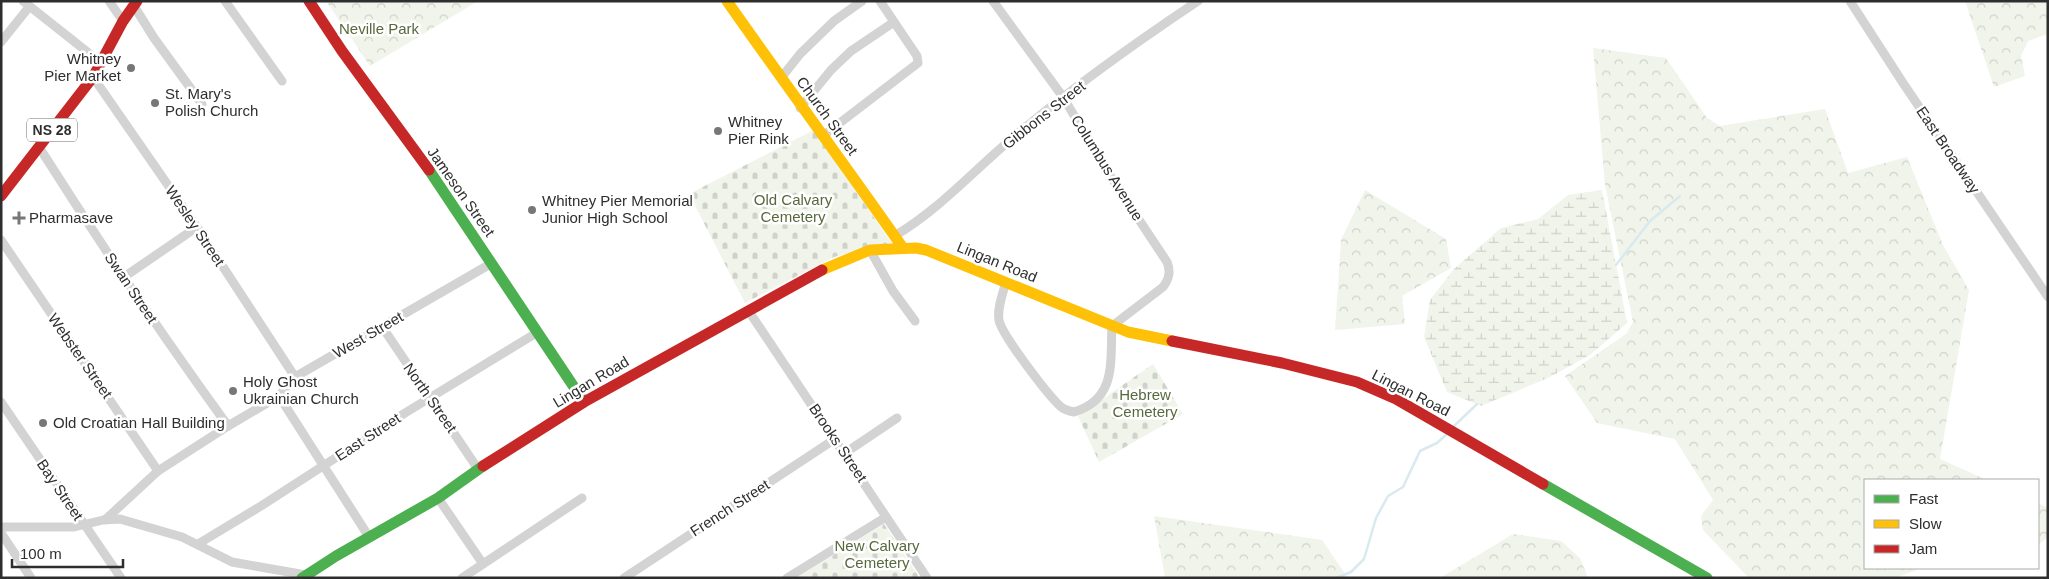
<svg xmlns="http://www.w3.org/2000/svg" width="2049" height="579" viewBox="0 0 2049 579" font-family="Helvetica,sans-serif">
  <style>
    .forest { fill: url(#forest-crowns) }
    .wetland { fill: url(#wetland-marsh) }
    .cemetery { fill: url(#cemetery-stones) }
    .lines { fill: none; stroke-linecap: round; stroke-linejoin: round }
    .stream { stroke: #d8eaf0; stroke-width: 2.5 }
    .street { stroke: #d3d3d3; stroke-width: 9 }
    .fast { stroke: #4caf50; stroke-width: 11 }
    .slow { stroke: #ffc107; stroke-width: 11 }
    .jam { stroke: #c62828; stroke-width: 11 }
    .poi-dot { fill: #777; stroke: #fff; stroke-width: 2 }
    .labels { text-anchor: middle; stroke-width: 5; stroke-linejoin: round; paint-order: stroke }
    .shield { fill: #fff; stroke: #6d6d6d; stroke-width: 1 }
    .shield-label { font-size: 14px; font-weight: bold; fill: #2e2e2e }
    .park-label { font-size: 15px; fill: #57683c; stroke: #fff }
    .poi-label { font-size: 15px; fill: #2e2e2e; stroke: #fff; text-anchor: start }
    .street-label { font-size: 15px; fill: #2e2e2e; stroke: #fff }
  </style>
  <defs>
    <pattern id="forest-crowns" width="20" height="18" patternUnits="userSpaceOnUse" patternTransform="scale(1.25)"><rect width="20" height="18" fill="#f1f4eb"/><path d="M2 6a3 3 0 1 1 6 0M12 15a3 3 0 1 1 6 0" fill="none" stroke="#cfd2ca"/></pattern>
    <pattern id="wetland-marsh" width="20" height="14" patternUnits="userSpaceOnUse" patternTransform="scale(1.25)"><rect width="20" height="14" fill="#f1f4eb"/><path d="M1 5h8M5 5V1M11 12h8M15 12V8" fill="none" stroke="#cfd2ca"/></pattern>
    <pattern id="cemetery-stones" width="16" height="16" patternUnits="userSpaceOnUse" patternTransform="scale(1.25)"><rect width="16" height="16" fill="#f1f4eb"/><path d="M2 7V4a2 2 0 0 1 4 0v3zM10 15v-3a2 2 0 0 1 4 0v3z" fill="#cfd2ca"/></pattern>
  </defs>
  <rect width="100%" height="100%" fill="#fff"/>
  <g class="forest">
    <polygon points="326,1 478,1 370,66"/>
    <polygon points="1965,1 2048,1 2048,34 2028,41 2021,56 2025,76 1994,87"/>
    <polygon points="1593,48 1666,58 1707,118 1720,126 1825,109 1848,173 1907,157 1943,245 1969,290 1940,459 1987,480 1865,480 1865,568 1922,568 1895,578 1749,578 1703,530 1701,516 1713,500 1675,439 1597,423 1565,376 1626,334 1633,322 1605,185"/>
    <polygon points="1365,190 1446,239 1451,268 1402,296 1405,324 1335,330 1341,240"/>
    <polygon points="2038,503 2048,508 2048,537 2038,545"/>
    <polygon points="1154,516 1322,540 1348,578 1165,578"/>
    <polygon points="1513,534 1561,541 1580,558 1588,578 1440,578"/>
  </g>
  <polygon class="wetland" points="1602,190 1627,323 1590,355 1548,378 1481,406 1447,392 1424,337 1430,300 1454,269 1501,228 1538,219 1568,195"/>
  <g class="cemetery">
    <polygon points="814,130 895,248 868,248 834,257 745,303 689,194"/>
    <polygon points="1153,364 1183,414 1099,462 1078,416"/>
    <polygon points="884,524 920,578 796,578"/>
  </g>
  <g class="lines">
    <g class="stream">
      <polyline points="1616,265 1650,221 1680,196"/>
      <polyline points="1453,427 1477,404"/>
      <polyline points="1336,578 1351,572 1364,559 1376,518 1388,496 1403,487 1420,451 1437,443 1448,433"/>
    </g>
    <g class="street">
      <polyline points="23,1 100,62"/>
      <polyline points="109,1 123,21"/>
      <polyline points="225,1 282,81"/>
      <path d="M 993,1 L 1063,97 L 1116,185 L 1167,262 C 1171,272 1169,279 1163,287 L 1112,326 C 1110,362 1117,399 1074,412 C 1069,411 1064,410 1060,406 C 1048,395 1001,334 999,320 C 997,308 1003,293 1006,282"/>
      <polyline points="1850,1 1903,83 2048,297"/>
      <polyline points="134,6 154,38 202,104"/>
      <polyline points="1,42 29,7"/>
      <polyline points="93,77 197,227 295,377"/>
      <polyline points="781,78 800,54 834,21 862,1"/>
      <polyline points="800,108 831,70 851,51 894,22"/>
      <polyline points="824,135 918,63 917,56 880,1"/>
      <path d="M 39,147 C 99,242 162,335 228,426"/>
      <path d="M 896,235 C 940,209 975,169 1015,136 C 1073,87 1135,43 1198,1"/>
      <polyline points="1,240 158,471"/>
      <polyline points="870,250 893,291 915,321"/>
      <polyline points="124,277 197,227"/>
      <polyline points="748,310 927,578"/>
      <polyline points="383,328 478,469"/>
      <polyline points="279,396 369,537"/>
      <polyline points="1,402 121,578"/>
      <polyline points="845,453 897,418"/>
      <polyline points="438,498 483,564"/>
      <polyline points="106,519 158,471 228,426 279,396 295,377 492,263"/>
      <polyline points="1,527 74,527 103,520 120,519 182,537 232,562 306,575 308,578"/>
      <polyline points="1,533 31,578"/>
      <polyline points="198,544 261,506 405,413 538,332"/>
      <polyline points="462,578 582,498"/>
      <polyline points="624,578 835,439"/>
      <polyline points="787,578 886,517"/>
    </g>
    <g class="fast">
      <polyline points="429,170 584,402"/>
      <polyline points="1543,484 1707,578"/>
      <polyline points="302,578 336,556 438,498 483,466"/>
    </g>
    <g class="slow">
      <path d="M 727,1 C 785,84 845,165 903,248"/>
      <polyline points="822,270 870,250 916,248 926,250 1128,332 1172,341"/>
    </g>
    <g class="jam">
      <polyline points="309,1 342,51 429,170"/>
      <polyline points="1,196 93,77 123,21 137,1"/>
      <polyline points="1172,341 1282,363 1357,382 1396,399 1543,484"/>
      <polyline points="483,466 584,402 822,270"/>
    </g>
  </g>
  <g class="poi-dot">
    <circle cx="131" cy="68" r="5"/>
    <circle cx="155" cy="103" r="5"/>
    <circle cx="718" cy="131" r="5"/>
    <circle cx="532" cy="210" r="5"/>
    <path d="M16.5 210.5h5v5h5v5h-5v5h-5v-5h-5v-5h5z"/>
    <circle cx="233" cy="391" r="5"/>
    <circle cx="43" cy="423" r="5"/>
  </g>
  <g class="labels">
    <rect class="shield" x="27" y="118.5" width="50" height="23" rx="4"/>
    <g class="shield-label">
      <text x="52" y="135">NS 28</text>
    </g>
    <g class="park-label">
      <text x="379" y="34">Neville Park</text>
      <text x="793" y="205">Old Calvary<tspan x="793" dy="17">Cemetery</tspan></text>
      <text x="1145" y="400">Hebrew<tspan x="1145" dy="17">Cemetery</tspan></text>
      <text x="877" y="551">New Calvary<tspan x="877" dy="17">Cemetery</tspan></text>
    </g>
    <g class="poi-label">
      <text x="121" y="64" text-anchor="end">Whitney<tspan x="121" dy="17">Pier Market</tspan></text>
      <text x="165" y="99">St. Mary's<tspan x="165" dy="17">Polish Church</tspan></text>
      <text x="728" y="127">Whitney<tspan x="728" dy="17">Pier Rink</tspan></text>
      <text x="542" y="206">Whitney Pier Memorial<tspan x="542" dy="17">Junior High School</tspan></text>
      <text x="29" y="223">Pharmasave</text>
      <text x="243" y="387">Holy Ghost<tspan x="243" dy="17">Ukrainian Church</tspan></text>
      <text x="53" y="428">Old Croatian Hall Building</text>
    </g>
    <g class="street-label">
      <text transform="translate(1044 115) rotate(-38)" y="5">Gibbons Street</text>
      <text transform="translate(827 116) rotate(54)" y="5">Church Street</text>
      <text transform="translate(1948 150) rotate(56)" y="5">East Broadway</text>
      <text transform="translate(1107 168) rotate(58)" y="5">Columbus Avenue</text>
      <text transform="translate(461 192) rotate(55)" y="5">Jameson Street</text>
      <text transform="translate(195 226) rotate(56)" y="5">Wesley Street</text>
      <text transform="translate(997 262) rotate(22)" y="5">Lingan Road</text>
      <text transform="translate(131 288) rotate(56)" y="5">Swan Street</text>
      <text transform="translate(368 335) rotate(-30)" y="5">West Street</text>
      <text transform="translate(80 356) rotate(55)" y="5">Webster Street</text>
      <text transform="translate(591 382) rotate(-31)" y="5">Lingan Road</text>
      <text transform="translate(1411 393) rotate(27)" y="5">Lingan Road</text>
      <text transform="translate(430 398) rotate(55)" y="5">North Street</text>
      <text transform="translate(368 437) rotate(-33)" y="5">East Street</text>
      <text transform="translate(838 443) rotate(56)" y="5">Brooks Street</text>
      <text transform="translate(60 490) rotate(56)" y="5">Bay Street</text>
      <text transform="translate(730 508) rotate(-33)" y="5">French Street</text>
    </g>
  </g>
  <rect width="2049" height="579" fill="none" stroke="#2e2e2e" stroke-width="5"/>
  <rect x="1864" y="479" width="175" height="90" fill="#ffffff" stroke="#ababab"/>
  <rect x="1874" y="495" width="25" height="8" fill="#4caf50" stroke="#ababab"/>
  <text x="1909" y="504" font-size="15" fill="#2e2e2e">Fast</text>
  <rect x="1874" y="520" width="25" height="8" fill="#ffc107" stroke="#ababab"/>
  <text x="1909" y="529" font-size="15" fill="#2e2e2e">Slow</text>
  <rect x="1874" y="545" width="25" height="8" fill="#c62828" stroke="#ababab"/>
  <text x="1909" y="554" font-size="15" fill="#2e2e2e">Jam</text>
  <path d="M12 559v8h111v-8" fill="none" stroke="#2e2e2e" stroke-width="2.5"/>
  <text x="20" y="559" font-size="15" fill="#2e2e2e" stroke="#ffffff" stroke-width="4" paint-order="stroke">100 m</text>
</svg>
